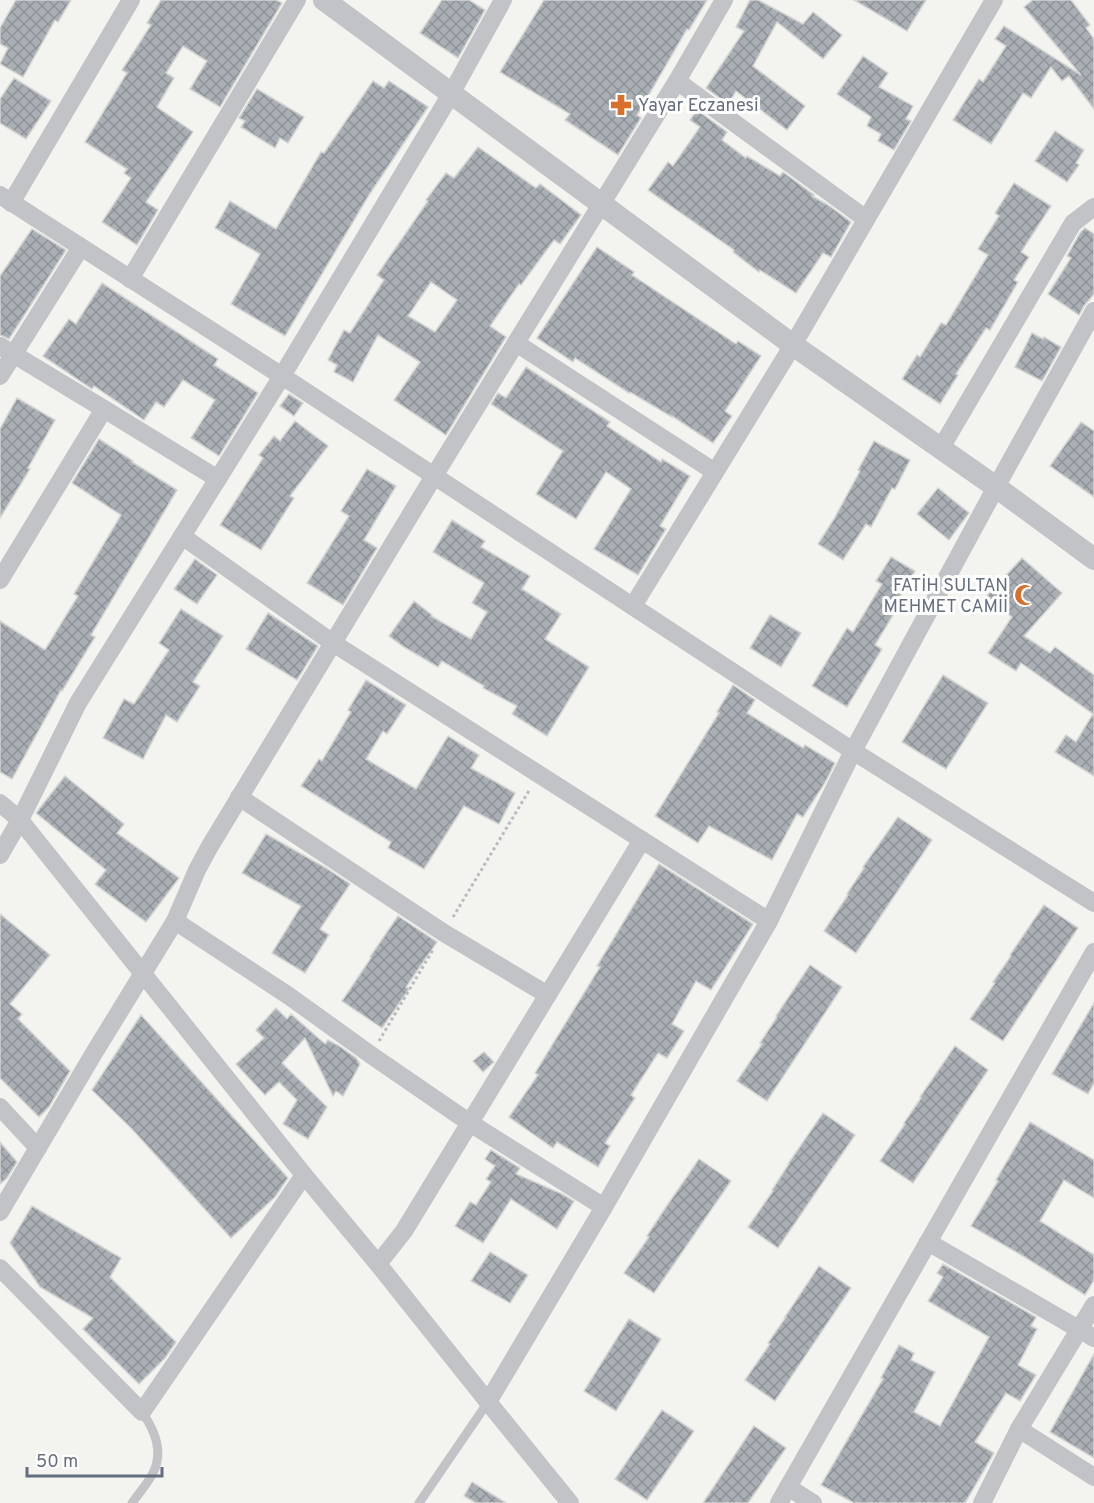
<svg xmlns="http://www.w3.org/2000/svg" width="1094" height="1503" viewBox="0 0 1094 1503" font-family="Overpass,sans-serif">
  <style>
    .building { fill: url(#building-cross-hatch); stroke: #d4d4d2; stroke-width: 1.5; fill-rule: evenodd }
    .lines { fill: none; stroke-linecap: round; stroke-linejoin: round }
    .path { stroke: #babbbe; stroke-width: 3; stroke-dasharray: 3 3; stroke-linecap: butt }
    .service { stroke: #c1c3c7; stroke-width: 9 }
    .minor { stroke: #c1c3c7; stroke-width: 18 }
    .tertiary { stroke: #c1c3c7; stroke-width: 22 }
    .labels { text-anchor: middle; stroke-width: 6; stroke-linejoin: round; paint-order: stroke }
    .poi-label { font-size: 18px; fill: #646e7f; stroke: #fff; text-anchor: start }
  </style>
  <defs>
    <pattern id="building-cross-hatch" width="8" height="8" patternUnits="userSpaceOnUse" patternTransform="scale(1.5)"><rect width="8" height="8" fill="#aaafb5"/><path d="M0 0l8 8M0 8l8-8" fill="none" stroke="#8e9398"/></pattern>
  </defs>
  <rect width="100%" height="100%" fill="#f3f3ef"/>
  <g class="building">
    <polygon points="16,0 71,0 58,22 55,20 23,77 0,64 8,48 0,44 0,28"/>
    <polygon points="161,0 276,0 282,3 220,107 190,89 207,61 183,46 166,73 174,78 157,107 193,132 146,202 158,210 137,245 102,222 131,178 124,173 127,169 85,142 127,73 122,70 151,25 147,23"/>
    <polygon points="442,0 469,0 485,10 458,58 420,33"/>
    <polygon points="544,0 707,0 689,30 687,29 637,115 641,118 618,155 565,120 570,114 500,72"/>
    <polygon points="750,0 758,0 803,24 813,12 842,35 823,59 777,22 753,66 805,106 787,130 736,91 728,104 706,88 744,31 736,27"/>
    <polygon points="854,0 926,0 907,31"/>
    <polygon points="1033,0 1071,0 1090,25 1086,28 1094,39 1094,109 1069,76 1062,81 1051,67 1031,98 1023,93 991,144 953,120 979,79 983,82 1006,46 995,39 1004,26 1081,75 1024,7"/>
    <polygon points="863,56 888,73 879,87 913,106 906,119 911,121 894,150 878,141 881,134 867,126 871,117 837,94"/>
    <polygon points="14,78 51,101 26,139 0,123 0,99"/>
    <polygon points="373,81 384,88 389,81 428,107 369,195 285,336 231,304 260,254 215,228 230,201 276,229 321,152 324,153"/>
    <polygon points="257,89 304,117 288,143 280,138 275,148 241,127 245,121 239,118"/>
    <polygon points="697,110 727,132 722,140 746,158 747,156 780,176 783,172 814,195 812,196 828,205 851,222 831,257 823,253 796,293 760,270 759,272 733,252 734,250 648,190 668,162 673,166 700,127 690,120"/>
    <polygon points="1055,131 1084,150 1076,163 1079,165 1067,182 1035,161"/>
    <path d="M 478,147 L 536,188 L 540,184 L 581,215 L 560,244 L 554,240 L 521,285 L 519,284 L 490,326 L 506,337 L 446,435 L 394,400 L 420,362 L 378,335 L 353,382 L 334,372 L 337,365 L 328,360 L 344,330 L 350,333 L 384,280 L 377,275 L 428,201 L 426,200 L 446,173 L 454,178 ZM 431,282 L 457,300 L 435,332 L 408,316 Z"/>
    <polygon points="1014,183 1051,206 1021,252 1029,257 1014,280 1018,282 990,330 986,328 956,374 958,375 940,404 902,379 917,355 920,357 941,323 946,325 988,255 978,249 999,216 995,213"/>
    <polygon points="1085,228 1094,234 1094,294 1084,306 1079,315 1048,294 1071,258 1067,256 1080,233"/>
    <polygon points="32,229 66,250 9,339 0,335 0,276"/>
    <polygon points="597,247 634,272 632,275 736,344 738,341 761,356 725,411 732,416 713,443 672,416 672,417 630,392 629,393 575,358 573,362 537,338"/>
    <polygon points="102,283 218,359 214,365 258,393 219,456 191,438 215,400 183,380 164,407 156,402 144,420 94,386 92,389 43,356 69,319 76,324"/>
    <polygon points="1032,333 1043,339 1044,337 1061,347 1042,381 1015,367"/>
    <polygon points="526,367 610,422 607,426 661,462 662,459 690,476 660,526 666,529 638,575 594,549 631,489 606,472 576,519 536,494 563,451 491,404 498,393 506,398"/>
    <polygon points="289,394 303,403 294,416 280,406"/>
    <polygon points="17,398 55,420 28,468 30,469 0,518 0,429"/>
    <polygon points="295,421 328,446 290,496 294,498 261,550 220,525 263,458 259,455 274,436 280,441"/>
    <polygon points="1081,422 1094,431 1094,497 1050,466"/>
    <polygon points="99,439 133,461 132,462 177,490 91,635 95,637 62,691 61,690 12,779 0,772 0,621 45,650 78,596 74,594 121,515 72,483"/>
    <polygon points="874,441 910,460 895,489 892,488 871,527 866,524 843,560 818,544 834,519 860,471 858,470"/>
    <polygon points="367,469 396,486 364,540 377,548 343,605 307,583 349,516 341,511"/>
    <polygon points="938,488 969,513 949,540 917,514"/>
    <polygon points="452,520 485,541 481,547 530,576 522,589 561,614 545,639 589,667 547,736 512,714 517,706 483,688 484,686 442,661 438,667 404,647 389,636 414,601 432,615 431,616 471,639 487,612 472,603 484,583 433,552"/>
    <polygon points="891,557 915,571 893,608 896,610 875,645 882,649 847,707 812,686 847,628 853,632 882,584 876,581"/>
    <polygon points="1022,558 1062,593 1024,636 1050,653 1055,647 1094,675 1094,776 1055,752 1066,735 1076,742 1093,714 1021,663 1016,671 988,653 1012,617 987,596"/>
    <polygon points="195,559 217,575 197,604 174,589"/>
    <polygon points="181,609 223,636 193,682 200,686 177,722 166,715 143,759 103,738 124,699 134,704 169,650 159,643"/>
    <polygon points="268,613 318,646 297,680 246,649"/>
    <polygon points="770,615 801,633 781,667 750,648"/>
    <polygon points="943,675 988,703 946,769 902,742"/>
    <polygon points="366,680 406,705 387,734 383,731 366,759 416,789 448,736 479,755 471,768 515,793 499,824 464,806 424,869 388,848 391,842 301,786 319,759 322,761 351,712 348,710"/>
    <polygon points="733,685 755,700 747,713 803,748 805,745 835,763 826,781 803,817 797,814 772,860 709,826 698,843 655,816 719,713 717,712"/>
    <polygon points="65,776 124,824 117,833 179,878 146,922 95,884 106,870 36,813"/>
    <polygon points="898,817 932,840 856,953 824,931 848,895 847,894 864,868 863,867"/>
    <polygon points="266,834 326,868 350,884 320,929 329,935 305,973 272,953 301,906 242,873"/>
    <polygon points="659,864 753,924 711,990 696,981 672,1024 684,1031 667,1058 658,1053 631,1095 635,1098 605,1143 610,1146 598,1167 557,1142 553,1148 509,1117 538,1075 535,1073 600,967 597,966 638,898"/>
    <polygon points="1044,905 1078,928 1003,1041 970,1019 995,983 993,982 1011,956 1010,955"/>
    <polygon points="0,914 50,955 10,1004 22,1014 18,1019 70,1071 49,1107 39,1117 0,1078"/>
    <polygon points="398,916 437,942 406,987 409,989 382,1028 342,1001 371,958 370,957"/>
    <polygon points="810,965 842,987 767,1101 737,1081 762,1044 760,1043 777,1017 776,1016"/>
    <polygon points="1094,1003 1094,1083 1088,1094 1052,1074"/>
    <polygon points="276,1008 287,1019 291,1014 325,1044 328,1040 339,1046 356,1058 360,1064 343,1096 336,1091 333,1096 305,1038 282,1063 327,1107 308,1139 283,1124 297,1100 279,1082 265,1095 236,1064 264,1038 256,1030"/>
    <polygon points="141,1015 288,1178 275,1197 231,1238 132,1129 92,1090"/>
    <polygon points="955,1046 988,1070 913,1183 880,1161 905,1124 904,1123 921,1098 920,1097"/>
    <polygon points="484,1052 494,1062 483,1072 473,1061"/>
    <polygon points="823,1113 855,1135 778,1248 748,1227 773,1191 772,1190 789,1164 788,1164"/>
    <polygon points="1030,1122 1094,1160 1094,1198 1064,1180 1040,1221 1094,1255 1094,1280 1085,1295 1023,1256 971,1226 998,1181 996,1180"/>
    <polygon points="0,1142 17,1162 7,1178 0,1184"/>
    <polygon points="491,1150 520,1168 516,1174 562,1194 574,1201 557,1229 511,1199 483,1243 455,1226 470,1202 476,1205 491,1182 486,1179 495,1166 485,1159"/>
    <polygon points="699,1159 731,1181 654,1293 624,1273 649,1237 647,1236 664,1210"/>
    <polygon points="32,1206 121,1258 110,1277 176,1342 165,1358 139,1384 83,1329 93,1318 40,1287 10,1243"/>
    <polygon points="490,1252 528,1275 510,1303 471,1281"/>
    <polygon points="943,1264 1036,1317 1031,1326 1037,1329 1018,1365 1036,1375 1020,1401 1006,1393 975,1442 994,1453 965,1503 854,1503 821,1485 883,1379 881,1378 899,1345 914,1353 911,1360 935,1372 914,1412 940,1426 989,1337 928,1301 943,1277 937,1273"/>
    <polygon points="819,1266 851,1288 775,1401 745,1380 770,1344 768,1343 786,1317 785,1317"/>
    <polygon points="629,1319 661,1339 616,1411 584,1391"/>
    <polygon points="1094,1354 1094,1458 1050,1432"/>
    <polygon points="662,1410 694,1431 647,1500 615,1479"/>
    <polygon points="754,1426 786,1448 748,1503 703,1503"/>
    <polygon points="472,1482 506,1503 476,1503 464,1496"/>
  </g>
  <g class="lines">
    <g class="path">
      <polyline points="453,917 530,789"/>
      <polyline points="379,1041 434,948"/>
    </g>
    <g class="service">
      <path d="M 132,1503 C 139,1493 149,1482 154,1471 C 163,1451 154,1429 142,1412"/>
      <polyline points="419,1503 488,1402"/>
    </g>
    <g class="minor">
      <polyline points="677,81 866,219"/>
      <polyline points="0,195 282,376 853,751 1094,903"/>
      <polyline points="11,203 131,0"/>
      <polyline points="130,279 297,0"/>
      <polyline points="516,343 715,472"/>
      <polyline points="0,346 104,409 218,479"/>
      <polyline points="0,376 81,247"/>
      <polyline points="941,448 1073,223 1094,207"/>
      <polyline points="182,536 333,643 769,921"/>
      <polyline points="0,580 104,409"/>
      <polyline points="633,606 793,345 994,0"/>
      <polyline points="239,797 444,933 548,995"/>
      <polyline points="0,803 20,820 304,1175 378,1264 404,1231 642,840"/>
      <polyline points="0,855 20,820 78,703 282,376 451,94 503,0"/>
      <polyline points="175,921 289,996 371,1055 470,1123 604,1207"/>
      <polyline points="0,1107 38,1148"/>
      <polyline points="0,1212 94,1053 175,921 197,870 210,846 434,476 677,81 724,0"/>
      <polyline points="928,1242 1094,1338"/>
      <polyline points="378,1264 488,1402"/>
      <polyline points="0,1268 142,1412 304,1175"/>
      <polyline points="1019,1429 1094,1477"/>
      <polyline points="788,1487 813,1503"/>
      <polyline points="570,1503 488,1402 604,1207 769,921 853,751 996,487 1094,311"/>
      <polyline points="779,1503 1094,952"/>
      <polyline points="982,1503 1019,1429 1094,1305"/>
    </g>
    <polyline class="tertiary" points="324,0 793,345 996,487 1094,559"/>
  </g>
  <defs>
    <symbol id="pharmacy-bare" viewBox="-9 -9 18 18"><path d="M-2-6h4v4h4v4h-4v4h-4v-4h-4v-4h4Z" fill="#d96f2a" stroke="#fff" stroke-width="2.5" paint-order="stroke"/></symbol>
    <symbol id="mosque-bare" viewBox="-9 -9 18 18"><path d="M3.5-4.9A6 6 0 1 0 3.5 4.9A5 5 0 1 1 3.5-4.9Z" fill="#d96f2a" stroke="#fff" stroke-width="2.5" paint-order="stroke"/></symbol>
  </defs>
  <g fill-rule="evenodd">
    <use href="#pharmacy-bare" x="606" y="90" width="30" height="30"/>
    <use href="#mosque-bare" x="1010" y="580" width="30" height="30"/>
  </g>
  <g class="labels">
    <g class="poi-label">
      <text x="638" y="111">Yayar Eczanesi</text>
      <text x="1008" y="591" text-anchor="end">FATİH SULTAN<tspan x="1008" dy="21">MEHMET CAMİİ</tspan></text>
    </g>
  </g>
  <path d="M27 1467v9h135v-9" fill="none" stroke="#646e7f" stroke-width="3"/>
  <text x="36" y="1467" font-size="18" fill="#646e7f" stroke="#ffffff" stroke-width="4.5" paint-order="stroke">50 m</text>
</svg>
